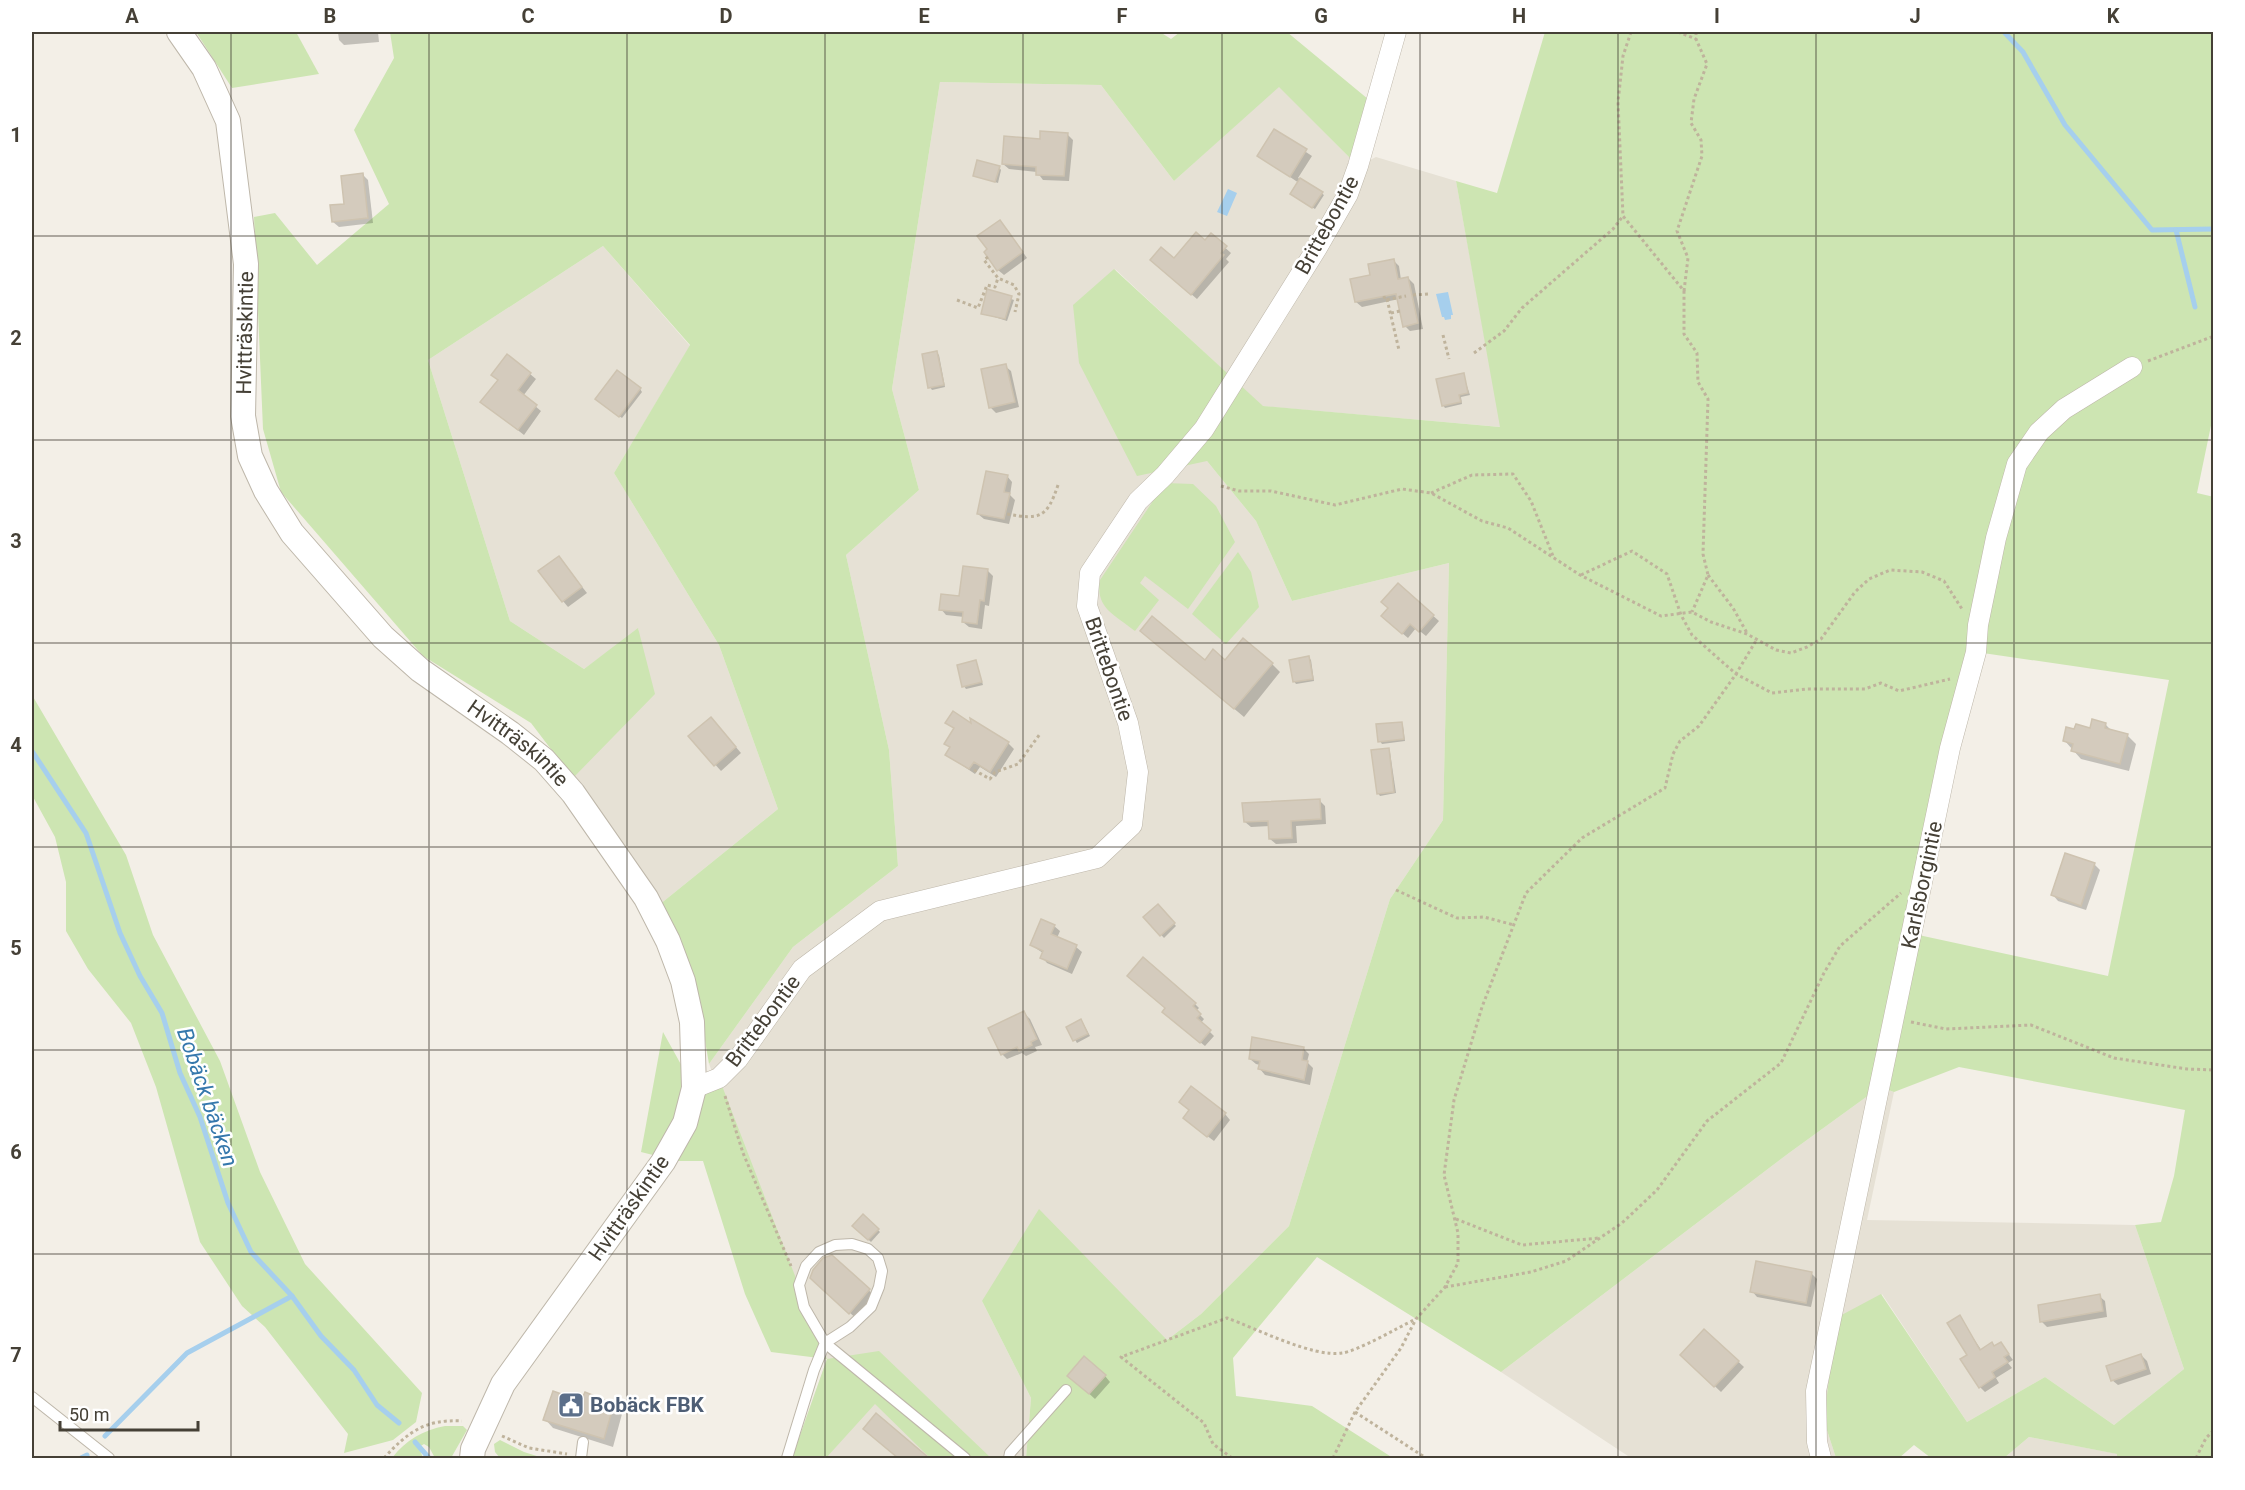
<svg xmlns="http://www.w3.org/2000/svg" width="2245" height="1490" viewBox="0 0 2245 1490" font-family="Roboto,sans-serif">
  <style>
    .residential { fill: #e6e1d5 }
    .green { fill: #cde5b2; fill-rule: evenodd }
    .water { fill: #a6cfed }
    .shadow { fill: #0003 }
    .lines { fill: none; stroke-linecap: round; stroke-linejoin: round }
    .stream { stroke: #a6cfed; stroke-width: 5 }
    .building { fill: #d4cbbd; stroke: #cec3b0; stroke-width: 1.5 }
    .service-casing { stroke: #beb7aa; stroke-width: 12 }
    .minor-casing { stroke: #beb7aa; stroke-width: 21 }
    .tertiary-casing { stroke: #beb7aa; stroke-width: 26 }
    .path { stroke: #bfb39c; stroke-width: 3; stroke-dasharray: 3 3; stroke-linecap: butt }
    .service { stroke: #fff; stroke-width: 10 }
    .minor { stroke: #fff; stroke-width: 20 }
    .tertiary { stroke: #fff; stroke-width: 24 }
    .grid { fill: none; stroke: #454036; stroke-width: 1.5; stroke-opacity: 0.55 }
    .labels { text-anchor: middle; stroke-width: 5; stroke-linejoin: round; paint-order: stroke }
    .street-label { font-size: 21px; fill: #454036; stroke: #fff }
    .service-label { font-size: 21px; font-weight: bold; fill: #4e5e75; stroke: #fff; text-anchor: start }
    .water-label { font-size: 22px; font-style: italic; fill: #3578ac; stroke: #fff }
    .neatline { fill: none; stroke: #454036; stroke-width: 2 }
    .grid-label { font-size: 20px; text-anchor: middle; font-weight: bold; fill: #454036 }
  </style>
  <rect width="100%" height="100%" fill="#f3efe7"/>
  <g class="residential">
    <polygon points="940,82 1101,85 1174,181 1279,86 1358,166 1376,157 1456,181 1501,427 1262,406 1115,269 1207,461 1256,521 1292,601 1449,563 1443,820 1390,899 1289,1226 1201,1314 1167,1340 982,1301 1031,1398 1026,1458 792,1458 827,1359 709,1064 793,947 898,866 889,750 846,555 919,490 892,389"/>
    <polygon points="603,246 690,346 614,473 719,645 778,809 659,905 573,778 639,629 584,669 510,621 428,360"/>
    <polygon points="1880,1087 1894,1092 1867,1220 2135,1225 2184,1369 2114,1425 2045,1377 1967,1422 1882,1294 1824,1421 1836,1458 1631,1458 1501,1372 1789,1153"/>
    <polygon points="2029,1437 2118,1454 2117,1458 2004,1458"/>
  </g>
  <g class="green">
    <polygon points="196,32 296,32 319,74 232,88"/>
    <polygon points="390,32 1160,32 1171,39 1180,32 1287,32 1374,104 1358,166 1279,87 1174,181 1101,85 940,82 892,389 919,490 846,555 889,750 898,866 793,947 709,1064 699,1005 659,905 778,809 719,645 614,473 690,345 603,246 428,360 510,621 584,669 638,628 655,694 573,778 531,723 423,656 281,492 263,429 254,217 275,213 317,265 389,204 354,130 394,58"/>
    <path d="M 1545,32 L 2213,32 L 2214,411 L 2197,493 L 2214,497 L 2213,1458 L 2117,1458 L 2117,1454 L 2029,1437 L 2004,1458 L 1931,1458 L 1914,1445 L 1899,1458 L 1836,1458 L 1824,1421 L 1836,1318 L 1881,1294 L 1967,1422 L 2045,1377 L 2114,1425 L 2184,1369 L 2135,1225 L 2161,1222 L 2174,1176 L 2185,1110 L 1959,1067 L 1894,1092 L 1880,1087 L 1789,1153 L 1501,1372 L 1317,1257 L 1233,1358 L 1236,1396 L 1312,1406 L 1393,1458 L 1026,1458 L 1031,1398 L 982,1301 L 1039,1209 L 1167,1340 L 1201,1314 L 1289,1226 L 1390,899 L 1443,820 L 1449,563 L 1292,601 L 1256,521 L 1207,461 L 1137,476 L 1079,363 L 1073,305 L 1114,269 L 1263,406 L 1500,427 L 1456,181 L 1497,193 ZM 1976,652 L 2169,680 L 2108,976 L 1914,934 Z"/>
    <path d="M 1165,483 L 1193,484 L 1216,506 L 1235,542 L 1188,609 L 1145,576 L 1140,583 L 1159,600 L 1135,631 C 1115,615 1095,608 1100,580 Z"/>
    <polygon points="1238,552 1251,572 1259,607 1226,644 1192,614"/>
    <polygon points="32,695 126,855 153,935 220,1061 260,1172 305,1264 422,1393 416,1422 393,1440 344,1453 348,1434 265,1327 242,1306 200,1242 156,1087 131,1023 88,969 66,931 66,882 55,837 32,795"/>
    <polygon points="663,1032 694,1088 719,1078 827,1359 879,1351 991,1458 930,1458 875,1404 826,1458 792,1458 827,1359 771,1352 745,1294 703,1161 677,1161 641,1152"/>
    <path d="M 445,1426 L 463,1426 L 467,1430 L 451,1458 L 435,1458 L 429,1447 L 424,1444 L 419,1447 L 423,1458 L 392,1458 C 406,1440 423,1430 445,1426 Z"/>
    <polygon points="500,1440 524,1452 543,1458 500,1458 495,1452 494,1444"/>
  </g>
  <g class="water">
    <polygon points="1228,189 1237,193 1227,216 1217,212"/>
    <polygon points="1448,292 1453,315 1451,315 1451,319 1445,320 1444,317 1442,317 1436,294"/>
  </g>
  <g class="shadow">
    <polygon points="338,32 378,32 379,42 344,45 339,40"/>
    <polygon points="1274,131 1312,156 1298,178 1324,195 1315,209 1294,196 1299,183 1259,156"/>
    <polygon points="1067,134 1073,140 1069,181 1043,180 1037,172 1009,169 1003,164 1041,140"/>
    <polygon points="999,167 1001,170 998,183 974,175"/>
    <polygon points="363,175 368,180 373,223 339,227 333,222"/>
    <polygon points="1005,227 1027,258 1004,275 998,270"/>
    <polygon points="1211,235 1231,253 1226,259 1229,262 1197,299 1157,265 1174,260 1205,242"/>
    <polygon points="1393,260 1399,266 1401,280 1408,278 1414,284 1423,329 1410,331 1405,326 1399,299 1362,307 1356,302 1372,276"/>
    <polygon points="988,291 1014,300 1007,321 982,313"/>
    <polygon points="937,353 939,355 945,387 932,390 930,387"/>
    <polygon points="1005,366 1011,371 1019,407 996,413 991,408"/>
    <polygon points="530,374 536,379 523,396 541,411 524,435 488,407"/>
    <polygon points="1463,374 1470,395 1461,397 1462,404 1445,408 1443,405"/>
    <polygon points="640,389 642,392 622,418 599,401"/>
    <polygon points="1007,476 1012,482 1010,495 1015,500 1009,524 984,519 978,514"/>
    <polygon points="559,558 587,593 568,607 563,601"/>
    <polygon points="987,570 993,576 989,606 985,605 982,629 969,627 963,622 964,617 946,615 941,609 961,597"/>
    <polygon points="1398,585 1439,621 1426,636 1416,628 1408,638 1389,622 1390,609"/>
    <polygon points="1142,631 1205,662 1272,664 1280,672 1244,717"/>
    <polygon points="1309,658 1311,660 1314,681 1296,684 1294,681"/>
    <polygon points="976,662 983,685 966,689 964,686"/>
    <polygon points="947,723 973,726 1008,743 1014,749 996,777 980,767 975,774 947,755 951,748 946,744 955,730"/>
    <polygon points="1401,723 1403,726 1405,741 1382,744 1380,741"/>
    <polygon points="716,724 741,753 721,771 690,736"/>
    <polygon points="2106,725 2112,731 2127,735 2136,744 2129,771 2081,759 2064,740 2075,730 2091,729"/>
    <polygon points="1388,749 1390,752 1396,793 1380,796 1378,793"/>
    <polygon points="1319,800 1325,806 1326,824 1296,826 1297,843 1276,844 1270,839 1270,826 1251,827 1245,822"/>
    <polygon points="2094,864 2100,870 2086,910 2058,901 2053,895"/>
    <polygon points="1158,906 1176,926 1164,938 1145,917"/>
    <polygon points="1054,926 1060,931 1057,938 1076,947 1082,952 1072,974 1047,963 1042,957 1043,953 1031,945"/>
    <polygon points="1195,1004 1199,1008 1196,1011 1204,1019 1201,1023 1214,1036 1205,1046 1168,1016"/>
    <polygon points="1024,1013 1030,1019 1042,1045 1035,1047 1037,1051 1026,1056 1022,1053 1007,1059 1002,1054"/>
    <polygon points="1083,1023 1090,1036 1077,1043 1068,1028"/>
    <polygon points="1303,1048 1309,1054 1307,1062 1313,1068 1310,1085 1265,1075 1260,1069 1260,1065 1256,1064 1250,1059"/>
    <polygon points="1190,1111 1225,1114 1230,1120 1214,1141 1190,1123"/>
    <polygon points="863,1216 880,1232 871,1242 854,1226"/>
    <polygon points="832,1256 878,1299 859,1321 820,1286"/>
    <polygon points="1811,1273 1817,1279 1811,1307 1757,1297 1752,1291"/>
    <polygon points="2099,1296 2105,1301 2107,1317 2047,1327 2041,1321"/>
    <polygon points="1959,1317 1982,1351 2001,1344 2013,1360 2008,1363 2012,1368 1996,1378 1999,1383 1985,1392 1980,1387 1969,1355"/>
    <polygon points="1705,1331 1744,1367 1721,1392 1682,1355"/>
    <polygon points="2141,1355 2147,1361 2151,1374 2118,1385 2112,1380"/>
    <polygon points="1105,1376 1110,1382 1095,1399 1075,1381"/>
    <polygon points="582,1403 613,1405 622,1414 613,1447 553,1428 545,1419"/>
  </g>
  <g class="lines">
    <g class="stream">
      <polyline points="2004,32 2023,52 2065,125 2152,230 2214,229"/>
      <polyline points="2176,230 2195,307"/>
      <polyline points="32,751 86,833 120,933 140,976 162,1013 180,1073 200,1117 228,1203 251,1252 292,1296 321,1336 354,1370 377,1405 399,1423"/>
      <polyline points="105,1436 187,1353 292,1296"/>
      <polyline points="415,1442 429,1458"/>
      <polyline points="81,1458 87,1455"/>
    </g>
  </g>
  <g class="building">
    <polygon points="1274,129 1307,149 1290,177 1257,156"/>
    <polygon points="1040,131 1068,133 1064,176 1036,175 1036,167 1002,164 1004,136 1040,139"/>
    <polygon points="977,160 1000,166 995,182 973,176"/>
    <polygon points="363,173 368,218 332,222 330,205 344,204 341,176"/>
    <polygon points="1300,178 1323,192 1312,208 1290,194"/>
    <polygon points="1000,220 1023,252 997,271 984,252 987,249 977,236"/>
    <polygon points="1196,232 1205,240 1211,233 1227,246 1221,253 1224,255 1191,295 1150,260 1161,247 1174,258"/>
    <polygon points="1394,259 1398,279 1408,277 1418,323 1403,327 1396,294 1355,302 1350,279 1370,275 1368,264"/>
    <polygon points="987,289 1012,296 1005,319 981,314"/>
    <polygon points="937,351 944,385 928,388 922,354"/>
    <polygon points="507,354 531,373 518,390 537,405 518,430 480,402 498,380 491,375"/>
    <polygon points="1006,364 1015,402 989,408 981,369"/>
    <polygon points="617,370 641,388 619,417 595,399"/>
    <polygon points="1464,373 1468,393 1459,395 1461,402 1442,406 1436,379"/>
    <polygon points="986,471 1008,475 1004,492 1010,493 1004,519 977,514"/>
    <polygon points="559,556 582,587 562,602 538,571"/>
    <polygon points="963,566 988,569 984,601 980,600 977,624 962,622 963,612 939,610 941,594 959,596"/>
    <polygon points="1398,583 1434,615 1419,632 1410,624 1402,634 1381,616 1388,608 1381,602"/>
    <polygon points="1152,616 1205,660 1213,649 1225,660 1243,638 1273,663 1234,709 1140,631"/>
    <polygon points="1309,656 1313,679 1293,682 1289,660"/>
    <polygon points="976,660 982,682 962,687 957,665"/>
    <polygon points="953,711 971,723 970,718 1009,742 990,772 974,762 969,769 945,755 950,747 944,744 954,728 945,723"/>
    <polygon points="711,717 736,747 714,766 688,736"/>
    <polygon points="2092,719 2106,723 2105,728 2128,734 2120,764 2071,751 2073,744 2063,741 2066,727 2074,729 2076,724 2090,728"/>
    <polygon points="1402,722 1404,739 1378,742 1376,724"/>
    <polygon points="1389,748 1394,792 1377,794 1371,750"/>
    <polygon points="1320,799 1321,819 1291,821 1292,838 1269,839 1268,821 1244,822 1242,803"/>
    <polygon points="2065,853 2095,863 2081,906 2051,895"/>
    <polygon points="1158,904 1175,923 1160,936 1143,917"/>
    <polygon points="1041,919 1055,925 1051,934 1077,945 1067,969 1040,958 1043,951 1030,945"/>
    <polygon points="1143,957 1196,1003 1193,1006 1201,1014 1197,1018 1211,1030 1200,1043 1162,1012 1165,1008 1127,976"/>
    <polygon points="1024,1011 1037,1039 1031,1042 1032,1045 1019,1051 1017,1047 1001,1055 988,1028"/>
    <polygon points="1081,1019 1088,1034 1073,1041 1066,1027"/>
    <polygon points="1252,1037 1304,1047 1302,1060 1308,1061 1304,1080 1258,1069 1260,1061 1249,1059"/>
    <polygon points="1191,1086 1226,1113 1207,1137 1183,1118 1189,1110 1179,1102"/>
    <polygon points="863,1214 879,1229 868,1240 852,1226"/>
    <polygon points="832,1255 870,1289 849,1314 810,1278 813,1270 823,1258"/>
    <polygon points="1756,1261 1812,1272 1806,1303 1750,1292"/>
    <polygon points="2100,1294 2103,1311 2040,1322 2038,1305"/>
    <polygon points="1960,1315 1980,1350 1992,1342 1994,1346 2001,1342 2009,1354 2004,1357 2008,1362 1992,1372 1995,1377 1979,1388 1960,1359 1967,1355 1947,1323"/>
    <polygon points="1704,1329 1739,1361 1714,1387 1680,1355"/>
    <polygon points="2141,1354 2146,1369 2111,1381 2106,1366"/>
    <polygon points="1084,1356 1106,1375 1089,1394 1067,1376"/>
    <polygon points="553,1391 581,1401 585,1392 614,1404 604,1439 543,1420"/>
    <polygon points="876,1413 929,1458 898,1458 863,1429"/>
  </g>
  <g class="lines">
    <defs>
      <g id="service">
        <polyline points="32,1397 109,1458"/>
        <polyline points="581,1458 583,1442"/>
        <polyline points="787,1458 814,1370 825,1343 850,1327 871,1307 879,1287 882,1271 878,1258 868,1249 852,1244 835,1245 819,1252 806,1266 799,1285 804,1307 825,1343 965,1458"/>
        <polyline points="1009,1458 1010,1453 1066,1390"/>
      </g>
      <g id="minor">
        <polyline points="694,1088 719,1078 738,1059 802,969 880,911 1097,858 1132,825 1138,772 1128,723 1087,606 1090,573 1138,501 1165,475 1204,429 1317,248 1348,194 1358,166 1396,32"/>
        <polyline points="1821,1458 1817,1442 1816,1391 1950,748 1976,652 1978,625 1996,538 2017,464 2039,432 2064,409 2132,367"/>
      </g>
      <g id="tertiary">
        <path id="s1" d="M 179,32 L 204,68 L 228,121 L 246,264 L 243,416 L 250,456 L 266,491 L 292,533 L 383,637 L 420,670 L 510,733 L 544,760 L 573,793 L 646,898 L 668,941 L 683,981 L 692,1022 L 694,1088 L 685,1123 L 663,1162 L 503,1384 L 473,1449 L 472,1458"/>
      </g>
    </defs>
    <use href="#service" class="service-casing"/>
    <use href="#minor" class="minor-casing"/>
    <use href="#tertiary" class="tertiary-casing"/>
    <g class="path">
      <polyline points="1631,32 1623,56 1618,102 1623,216 1684,291 1684,334 1697,353 1698,382 1708,399 1703,554 1708,575 1692,612"/>
      <polyline points="1678,32 1696,39"/>
      <polyline points="988,257 984,260 998,278 1014,285 1019,294 1015,312"/>
      <polyline points="1684,291 1688,258 1677,231 1702,156 1701,140 1691,123 1694,99 1707,64 1696,39 1696,32"/>
      <polyline points="1413,295 1429,294"/>
      <polyline points="1384,296 1385,300 1406,296"/>
      <polyline points="1387,299 1399,350"/>
      <polyline points="957,300 978,308 987,285 995,287 998,278"/>
      <polyline points="1391,313 1400,311"/>
      <polyline points="1443,335 1449,359"/>
      <polyline points="1474,353 1504,331 1522,308 1613,229 1623,216"/>
      <polyline points="2148,361 2214,336"/>
      <polyline points="1221,486 1239,491 1271,491 1335,505 1402,489 1431,493 1482,521 1508,528 1580,575 1661,616 1692,612 1711,622 1747,634 1776,650 1791,653 1807,647 1821,639 1855,592 1869,579 1890,570 1922,572 1944,581 1962,609"/>
      <polyline points="1431,493 1472,475 1513,474 1531,501 1553,556"/>
      <path d="M 1007,514 C 1040,520 1047,518 1058,485"/>
      <polyline points="1581,575 1632,551 1667,574 1681,615 1692,635 1736,674 1772,693 1807,689 1865,689 1881,683 1899,691 1950,679"/>
      <polyline points="1708,575 1733,608 1747,633"/>
      <polyline points="974,770 990,779 995,772 1018,764 1040,734"/>
      <polyline points="1396,890 1457,918 1484,917 1514,925"/>
      <polyline points="1911,1022 1946,1029 2031,1025 2114,1058 2187,1069 2214,1070"/>
      <polyline points="725,1096 743,1153 791,1266"/>
      <polyline points="1456,1219 1522,1245 1599,1238"/>
      <polyline points="1445,1287 1531,1272 1566,1261 1622,1223 1657,1190 1707,1121 1781,1063 1824,973 1840,946 1901,893"/>
      <polyline points="1355,1412 1426,1458"/>
      <polyline points="502,1436 529,1448 567,1454"/>
      <path d="M 384,1458 C 408,1432 425,1419 462,1421"/>
      <path d="M 1232,1458 L 1213,1444 L 1204,1423 L 1121,1357 L 1227,1318 C 1255,1328 1314,1358 1342,1353 C 1358,1351 1397,1328 1414,1320"/>
      <polyline points="1333,1458 1355,1412 1401,1348 1416,1319 1445,1287 1458,1263 1458,1233 1444,1175 1454,1100 1482,1007 1526,893 1582,838 1665,788 1673,754 1680,741 1699,726 1736,674 1757,639"/>
      <polyline points="2196,1458 2206,1438 2214,1430"/>
    </g>
    <use href="#service" class="service"/>
    <use href="#minor" class="minor"/>
    <use href="#tertiary" class="tertiary"/>
  </g>
  <path class="grid" d="M 231,32 L 231,1458M 429,32 L 429,1458M 627,32 L 627,1458M 825,32 L 825,1458M 1023,32 L 1023,1458M 1222,32 L 1222,1458M 1420,32 L 1420,1458M 1618,32 L 1618,1458M 1816,32 L 1816,1458M 2014,32 L 2014,1458M 32,236 L 2214,236M 32,440 L 2214,440M 32,643 L 2214,643M 32,847 L 2214,847M 32,1050 L 2214,1050M 32,1254 L 2214,1254"/>
  <defs>
    <symbol id="civic-square" viewBox="-11 -11 22 22"><rect x="-9" y="-9" width="18" height="18" rx="4" fill="#5c6f8a" stroke="#fff"/><path d="M-.6-6.5H3V-4.5H.6V-3L4-1V1h2V6H-6V1h2V-1L-.6-3ZM-1.2 2.5V6h2.4V2.5Z" fill="#fff"/></symbol>
  </defs>
  <g fill-rule="evenodd">
    <use href="#civic-square" x="556" y="1390" width="30" height="30"/>
  </g>
  <g class="labels">
    <g class="street-label">
      <text transform="translate(1327 225) rotate(-61)" y="7">Brittebontie</text>
      <text transform="translate(245 333) rotate(-89)" y="7">Hvitträskintie</text>
      <text transform="translate(1109 669) rotate(71)" y="7">Brittebontie</text>
      <text dy="7" stroke="none"><textPath href="#s1" startOffset="837">Hvitträskintie</textPath></text>
      <text transform="translate(1922 885) rotate(-78)" y="7">Karlsborgintie</text>
      <text transform="translate(763 1021) rotate(-53)" y="7">Brittebontie</text>
      <text transform="translate(629 1208) rotate(-55)" y="7">Hvitträskintie</text>
    </g>
    <g class="service-label">
      <text x="590" y="1412">Bobäck FBK</text>
    </g>
    <g class="water-label">
      <text transform="translate(208 1097) rotate(71)" y="8">Bobäck bäcken</text>
    </g>
  </g>
  <rect width="2245" height="1490" fill="none" stroke="#ffffff" stroke-width="66"/>
  <path d="M60 1421v9h138v-9" fill="none" stroke="#454036" stroke-width="3"/>
  <text x="69" y="1421" font-size="18" fill="#454036" stroke="#ffffff" stroke-width="4.5" paint-order="stroke">50 m</text>
  <rect x="33" y="33" width="2179" height="1424" class="neatline"/>
  <g class="grid-label">
    <text x="132" y="23">A</text>
    <text x="330" y="23">B</text>
    <text x="528" y="23">C</text>
    <text x="726" y="23">D</text>
    <text x="924" y="23">E</text>
    <text x="1122" y="23">F</text>
    <text x="1321" y="23">G</text>
    <text x="1519" y="23">H</text>
    <text x="1717" y="23">I</text>
    <text x="1915" y="23">J</text>
    <text x="2113" y="23">K</text>
    <text x="16" y="142">1</text>
    <text x="16" y="345">2</text>
    <text x="16" y="548">3</text>
    <text x="16" y="752">4</text>
    <text x="16" y="955">5</text>
    <text x="16" y="1159">6</text>
    <text x="16" y="1362">7</text>
  </g>
</svg>
